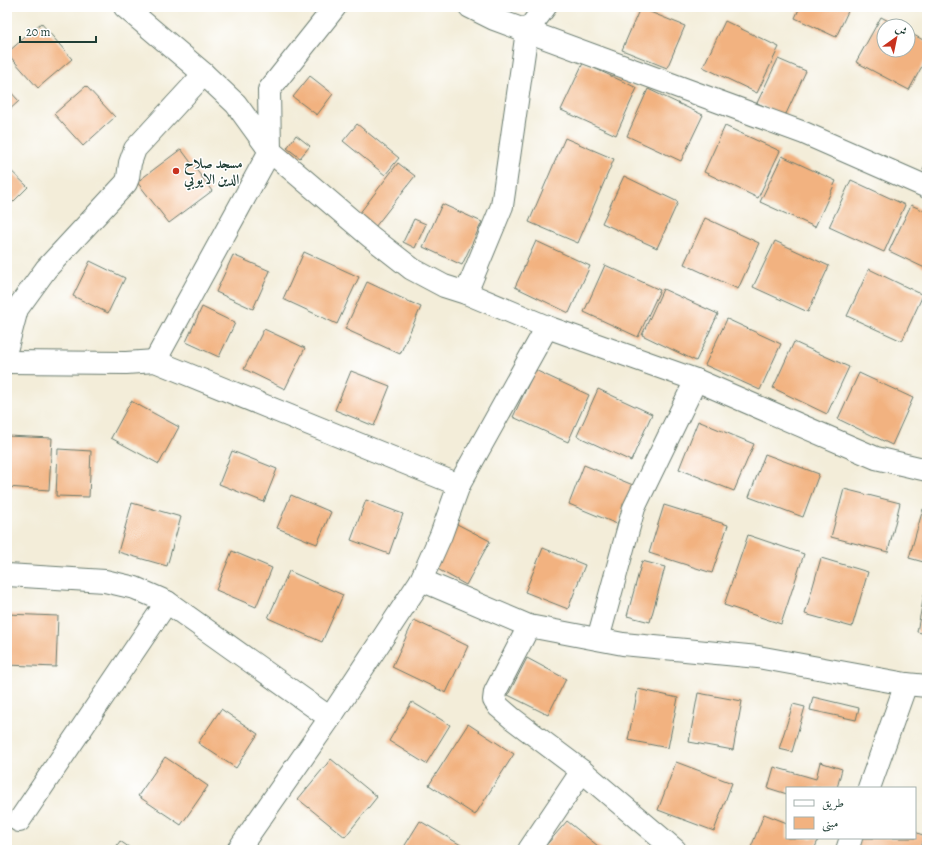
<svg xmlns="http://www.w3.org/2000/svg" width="934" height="857" viewBox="0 0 934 857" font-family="Alegreya,Amiri,serif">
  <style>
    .building { fill: #f2b280 }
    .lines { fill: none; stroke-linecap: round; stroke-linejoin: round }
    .minor-casing { stroke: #697b6e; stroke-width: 24 }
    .minor { stroke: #fff; stroke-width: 22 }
    .poi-dot { fill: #c8321e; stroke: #fff; stroke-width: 1.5 }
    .labels { text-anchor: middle; stroke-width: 3; stroke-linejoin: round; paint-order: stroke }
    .poi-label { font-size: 14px; font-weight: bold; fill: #1f3d34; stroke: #fff; text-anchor: start }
  </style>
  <rect width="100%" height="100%" fill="#fff"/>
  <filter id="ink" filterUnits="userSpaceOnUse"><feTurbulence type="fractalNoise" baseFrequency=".025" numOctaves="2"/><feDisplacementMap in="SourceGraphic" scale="8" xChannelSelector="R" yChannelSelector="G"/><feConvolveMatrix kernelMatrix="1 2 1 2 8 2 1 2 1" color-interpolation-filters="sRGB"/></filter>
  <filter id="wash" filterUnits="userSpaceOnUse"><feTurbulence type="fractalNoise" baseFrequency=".012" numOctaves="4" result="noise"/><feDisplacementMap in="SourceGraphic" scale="16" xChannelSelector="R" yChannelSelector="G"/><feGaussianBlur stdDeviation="0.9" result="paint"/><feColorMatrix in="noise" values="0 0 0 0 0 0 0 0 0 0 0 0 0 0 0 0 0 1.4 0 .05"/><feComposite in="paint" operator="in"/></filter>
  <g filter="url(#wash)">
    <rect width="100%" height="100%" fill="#f3edd9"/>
    <g id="blocks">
      <g class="building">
        <polygon points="800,7 850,7 836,37 795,18"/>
        <polygon points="640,8 685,26 667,68 622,50"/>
        <polygon points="881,17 898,26 884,26 884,50 908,50 908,32 927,42 927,57 909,90 856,62"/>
        <polygon points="725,21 779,47 757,93 703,67"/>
        <polygon points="41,23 72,59 38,88 7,53"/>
        <polygon points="778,59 806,71 785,116 757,103"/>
        <polygon points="583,63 637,88 616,135 561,110"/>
        <polygon points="310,76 333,94 317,115 293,97"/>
        <polygon points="86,86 115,117 83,146 54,114"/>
        <polygon points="7,88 19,101 7,112"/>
        <polygon points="648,89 703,115 681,161 627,136"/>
        <polygon points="357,124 399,158 385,175 343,141"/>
        <polygon points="725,126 780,151 758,198 704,172"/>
        <polygon points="296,135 310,146 300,158 287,148"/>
        <polygon points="565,138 614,159 578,243 529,222"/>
        <polygon points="181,149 212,191 169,223 137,182"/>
        <polygon points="782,156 836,181 815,227 760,202"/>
        <polygon points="927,158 927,171 923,170"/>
        <polygon points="398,163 415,176 375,227 359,214"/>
        <polygon points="7,167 28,187 7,208"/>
        <polygon points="624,176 678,202 657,248 602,223"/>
        <polygon points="851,180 905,205 884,252 829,227"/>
        <polygon points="442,204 482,222 462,265 423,247"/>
        <polygon points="911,205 927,212 927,269 889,251"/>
        <polygon points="705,218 759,243 738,289 684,264"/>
        <polygon points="414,219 426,224 415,248 403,242"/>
        <polygon points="536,241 590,266 569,313 515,287"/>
        <polygon points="775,241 829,266 808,312 753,287"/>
        <polygon points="304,252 359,277 337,324 283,299"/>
        <polygon points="233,255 270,271 253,309 216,292"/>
        <polygon points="90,261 125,278 108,313 73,296"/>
        <polygon points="605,265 660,290 638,337 584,312"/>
        <polygon points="869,269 923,295 902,341 847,316"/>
        <polygon points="367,282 421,307 400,354 345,329"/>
        <polygon points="663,289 718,314 696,361 642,335"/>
        <polygon points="202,307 235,323 219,357 186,342"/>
        <polygon points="727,319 781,344 760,390 705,365"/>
        <polygon points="264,329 305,348 285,389 244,369"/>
        <polygon points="794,342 849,367 827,414 773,388"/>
        <polygon points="535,370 589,395 568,442 513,417"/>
        <polygon points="351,371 390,386 374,426 335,410"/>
        <polygon points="859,373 913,398 892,445 838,419"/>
        <polygon points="598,389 652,414 631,461 577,436"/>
        <polygon points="131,401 179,427 159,464 111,438"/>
        <polygon points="698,421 754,444 734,491 679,469"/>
        <polygon points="7,436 52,438 49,490 7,487"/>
        <polygon points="58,449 91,451 89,497 56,496"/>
        <polygon points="232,451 277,469 264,502 219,484"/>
        <polygon points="765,454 819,474 803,517 749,497"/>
        <polygon points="584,465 633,485 617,524 569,504"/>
        <polygon points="844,489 900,503 888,552 831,537"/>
        <polygon points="291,495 331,512 317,544 277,528"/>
        <polygon points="366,500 403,514 389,554 351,540"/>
        <polygon points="132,503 181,517 167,566 118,552"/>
        <polygon points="664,505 728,525 712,573 649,553"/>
        <polygon points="923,509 927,510 927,563 909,558"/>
        <polygon points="457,524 490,541 466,585 434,567"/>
        <polygon points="748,535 804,554 781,624 724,605"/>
        <polygon points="543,548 585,565 568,609 525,592"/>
        <polygon points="232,551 272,568 256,607 216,590"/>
        <polygon points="821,558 868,572 852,627 805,614"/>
        <polygon points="642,561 665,567 650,622 627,616"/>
        <polygon points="289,571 343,595 322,642 268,618"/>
        <polygon points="925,590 927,590 927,634 917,632"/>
        <polygon points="7,614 58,616 56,667 7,665"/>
        <polygon points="414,620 468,646 446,693 392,667"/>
        <polygon points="527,658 566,679 548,715 508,695"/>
        <polygon points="638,689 678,698 668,748 628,740"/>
        <polygon points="698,693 742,701 733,750 689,742"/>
        <polygon points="813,697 859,708 856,720 810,710"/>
        <polygon points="412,702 450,725 426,764 389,741"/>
        <polygon points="793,704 805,707 792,752 779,749"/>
        <polygon points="221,709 258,734 236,768 198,743"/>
        <polygon points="468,724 514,754 475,815 429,785"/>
        <polygon points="165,757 208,786 181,825 138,796"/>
        <polygon points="331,759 377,797 345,837 298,799"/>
        <polygon points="676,762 732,783 714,831 658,810"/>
        <polygon points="820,762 842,769 837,788 787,788 787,794 768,788 774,767 816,779"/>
        <polygon points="764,814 787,823 787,838 819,838 814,850 750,850"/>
        <polygon points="420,821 466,848 465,850 402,850"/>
        <polygon points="567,821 603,850 542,850"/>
        <polygon points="915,832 925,836 920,850 856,850 860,838 915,838"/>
        <polygon points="120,841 133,850 114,850"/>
      </g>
    </g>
  </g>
  <g filter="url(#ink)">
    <use href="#blocks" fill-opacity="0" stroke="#697b6e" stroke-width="1"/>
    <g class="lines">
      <defs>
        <g id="minor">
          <polyline points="125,7 204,74 236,104 270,151 371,237 412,269 444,286 466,293 547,327 696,380 876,458 927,470"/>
          <polyline points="470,7 494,19 804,133 927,187"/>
          <polyline points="466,293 502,206 527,31 545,7"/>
          <polyline points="7,347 17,309 46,269 126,183 128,178 130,163 135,149 204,74"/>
          <polyline points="155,361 270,151 269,90 335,7"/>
          <polyline points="7,362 126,363 155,361 459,485"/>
          <polyline points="7,575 105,581 135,588 167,602 330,718"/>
          <polyline points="421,580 529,626 623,644 758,657 906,684 927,686"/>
          <polyline points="529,626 495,692 494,700 499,707 513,719 582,771 675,850"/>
          <polyline points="598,639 634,508 696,380"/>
          <polyline points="869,788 906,684"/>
          <polyline points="19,821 167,602"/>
          <polyline points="238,850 330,718 421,580 441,535 459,485 547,327"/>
          <polyline points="529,850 582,771"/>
          <polyline points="847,850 851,838"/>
        </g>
      </defs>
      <use href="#minor" class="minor-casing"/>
      <use href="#minor" class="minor"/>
    </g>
  </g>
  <circle class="poi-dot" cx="176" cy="171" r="4"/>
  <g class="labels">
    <g class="poi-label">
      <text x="184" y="168">مسجد صلاح<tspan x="184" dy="16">الدين الايوبي</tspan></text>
    </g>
  </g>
  <rect width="934" height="857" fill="none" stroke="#fff" stroke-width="24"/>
  <rect x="786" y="787" width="130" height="52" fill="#ffffff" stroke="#a5b1ae"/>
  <rect x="794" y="800" width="20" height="6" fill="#ffffff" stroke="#a5b1ae"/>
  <text x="822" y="807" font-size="12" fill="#1f3d34">طريق</text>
  <rect x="794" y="817" width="20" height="12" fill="#f2b280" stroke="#a5b1ae"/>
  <text x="822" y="827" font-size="12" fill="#1f3d34">مبنى</text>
  <g transform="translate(896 38) rotate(33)"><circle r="19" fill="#ffffff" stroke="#a5b1ae"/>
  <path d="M0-3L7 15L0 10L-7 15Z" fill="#c8321e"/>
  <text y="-6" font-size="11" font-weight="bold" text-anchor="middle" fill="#1f3d34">ش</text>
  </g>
  <path d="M20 36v6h76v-6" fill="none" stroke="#1f3d34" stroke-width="2"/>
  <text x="26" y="36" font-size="12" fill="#1f3d34" stroke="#ffffff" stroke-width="3" paint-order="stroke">20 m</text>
</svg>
